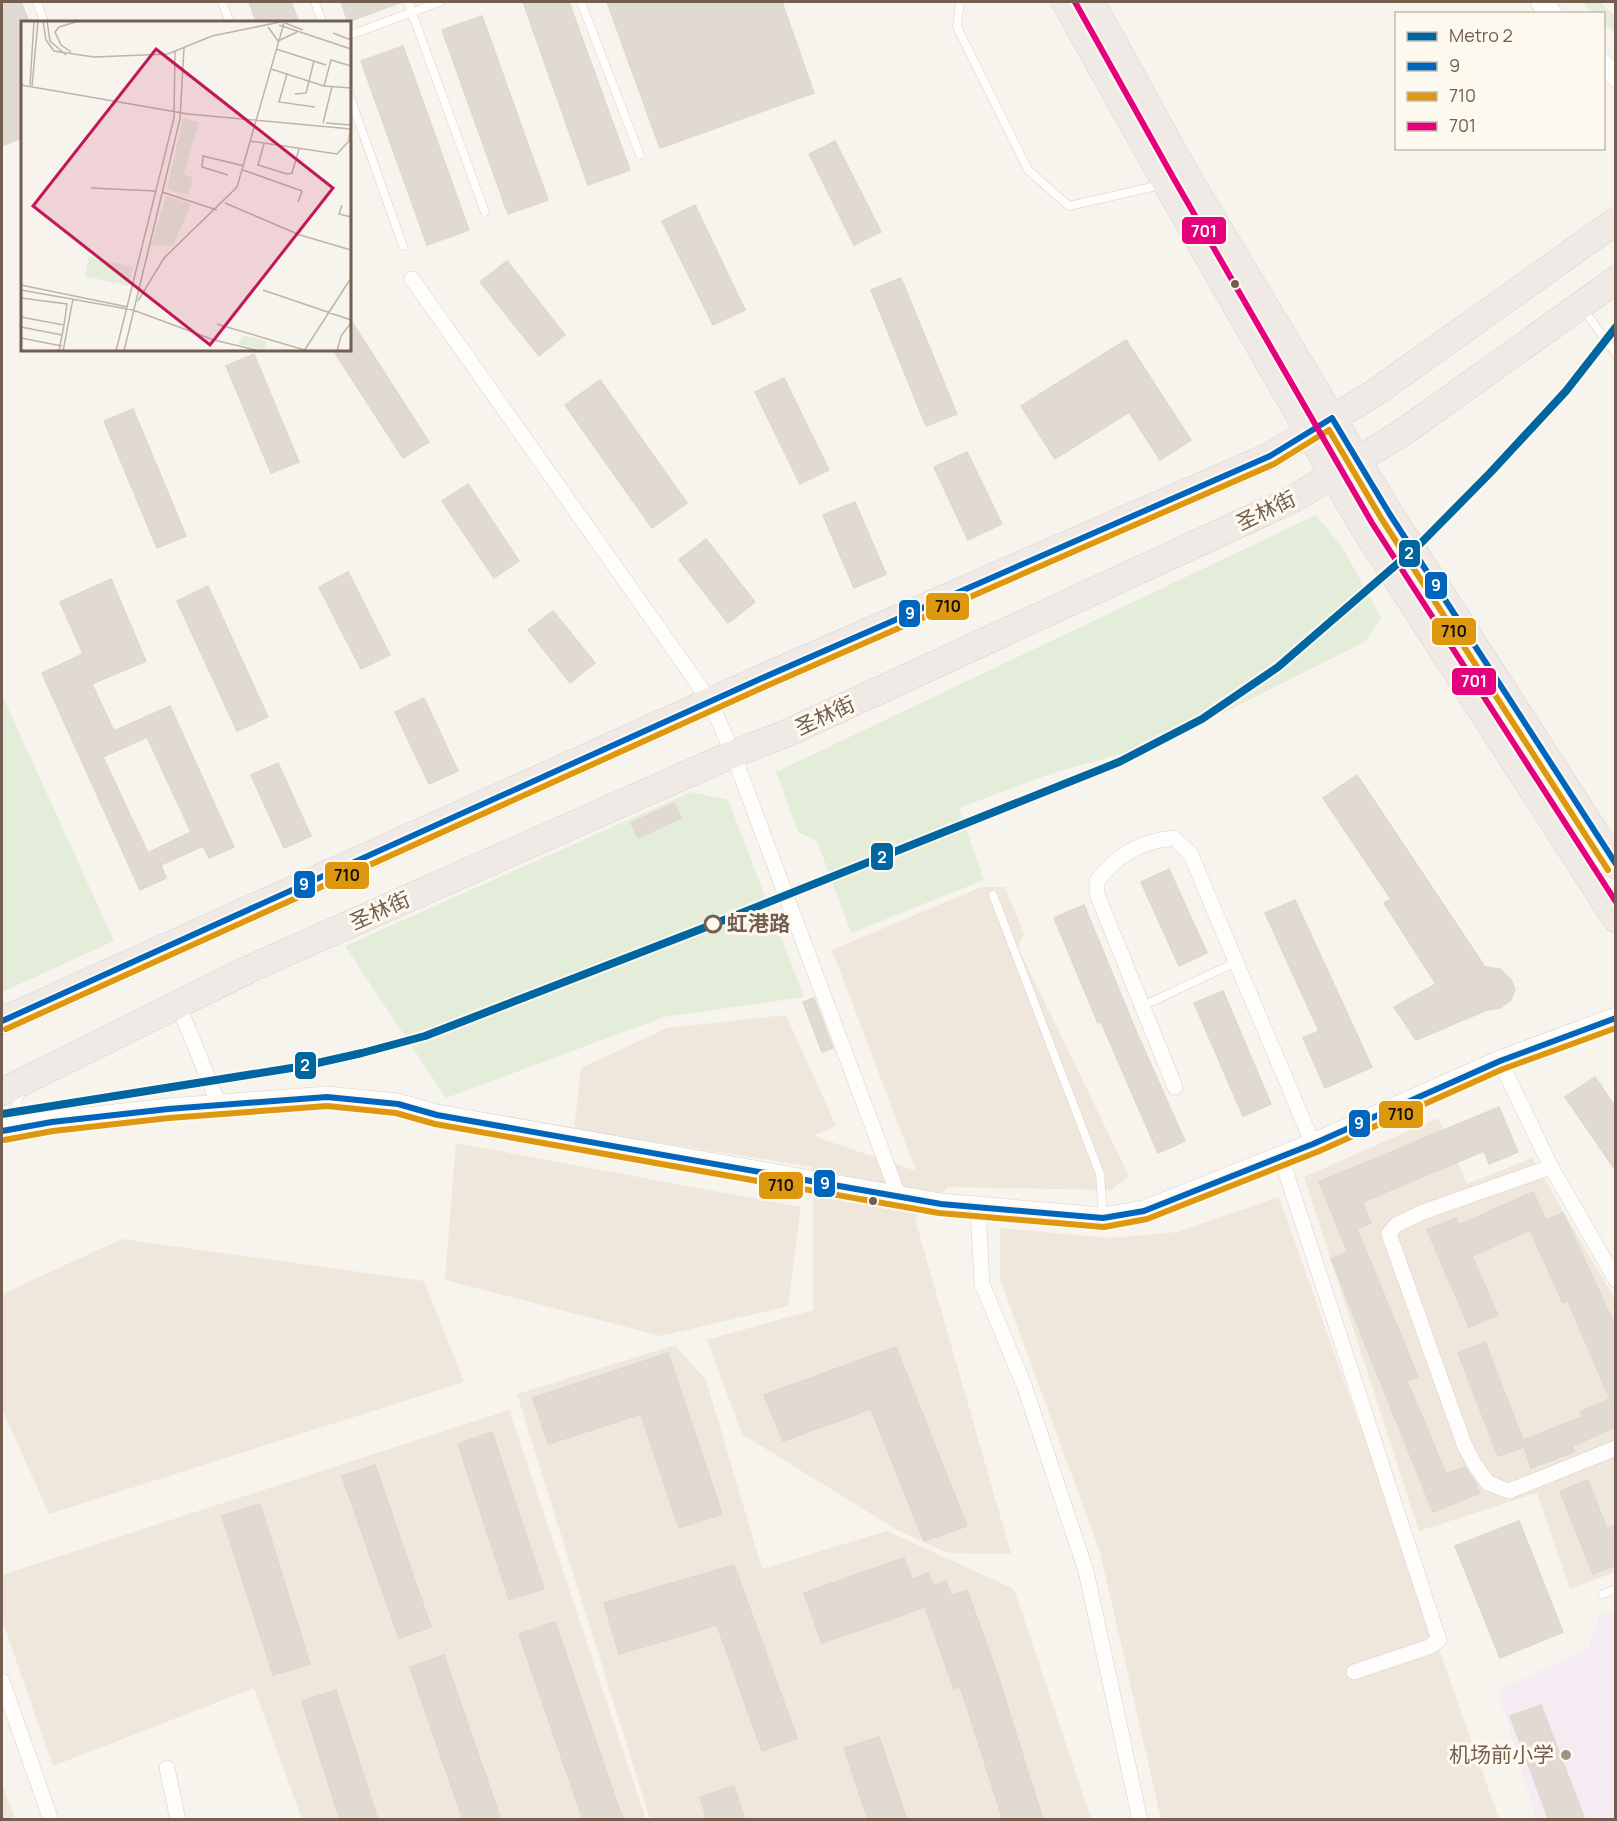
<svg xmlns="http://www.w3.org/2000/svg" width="1617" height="1821" viewBox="0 0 1617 1821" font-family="Manrope,'Noto Sans SC',sans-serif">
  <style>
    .residential { fill: #efe7db }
    .education { fill: #f4ecf2 }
    .green { fill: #e3edd9 }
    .building { fill: #e0dad3; stroke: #dfd8d0; stroke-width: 1.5; fill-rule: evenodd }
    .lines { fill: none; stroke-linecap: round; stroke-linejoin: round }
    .lane-casing { stroke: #d6d1cb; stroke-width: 9 }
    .street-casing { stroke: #d6d1cb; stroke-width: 16 }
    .secondary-casing { stroke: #d6d1cb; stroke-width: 22 }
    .highway-casing { stroke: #d8d1cb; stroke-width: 28 }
    .lane { stroke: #fefdfc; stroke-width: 8 }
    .street { stroke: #fefdfc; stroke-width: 15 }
    .secondary { stroke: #fefdfc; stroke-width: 21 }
    .highway { stroke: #f0eae6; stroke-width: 27 }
    .bus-1-casing { stroke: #fef9ef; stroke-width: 10 }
    .bus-2-casing { stroke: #fef9ef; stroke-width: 10 }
    .bus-3-casing { stroke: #fef9ef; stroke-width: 10 }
    .bus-1 { stroke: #0065bd; stroke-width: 6 }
    .bus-2 { stroke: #dd9810; stroke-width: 6 }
    .bus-3 { stroke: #e5007d; stroke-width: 6 }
    .metro-1-casing { stroke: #fef9ef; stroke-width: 12 }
    .metro-1 { stroke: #0066a1; stroke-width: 8 }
    .bus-dot { fill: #735e4f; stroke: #fef9ef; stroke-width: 2 }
    .stop-dot { fill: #fef9ef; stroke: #735e4f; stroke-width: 3 }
    .poi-dot { fill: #a19286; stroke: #fef9ef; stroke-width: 2 }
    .labels { text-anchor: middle; stroke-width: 6; stroke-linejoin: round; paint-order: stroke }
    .street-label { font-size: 21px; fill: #735e4f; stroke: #fef9ef }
    .stop-label { font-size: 21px; font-weight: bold; fill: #735e4f; stroke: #fef9ef; text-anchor: start }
    .poi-label { font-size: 21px; fill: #735e4f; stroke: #fef9ef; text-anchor: end }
    .inset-road { fill: none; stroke: #beb4a9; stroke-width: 1.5 }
    .view { fill: #c2185b; fill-opacity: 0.15; stroke: #c2185b; stroke-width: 3 }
    .inset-edge { fill: none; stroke: #735e4f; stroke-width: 3 }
    .line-badge { stroke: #fef9ef; stroke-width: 2 }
    .badge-label { font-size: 16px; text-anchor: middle; font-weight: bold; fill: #fff }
    .pale-badge-label { font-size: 16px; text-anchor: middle; font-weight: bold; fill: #111 }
  </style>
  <rect width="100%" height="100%" fill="#f7f4ed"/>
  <g class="residential">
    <polygon points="981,887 1005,887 1024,934 1018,947 1129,1176 1111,1190 948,1187 915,1219 1011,1554 948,1553 897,1530 742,1434 707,1340 813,1310 813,1167 574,1129 581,1068 667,1028 786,1015 836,1126 813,1136 916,1171 832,950"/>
    <polygon points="1438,1118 1467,1184 1532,1158 1615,1299 1615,1572 1570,1589 1537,1493 1419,1531 1304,1177"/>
    <polygon points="456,1143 801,1207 788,1306 661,1336 445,1280"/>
    <polygon points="1279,1197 1499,1819 1161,1819 1100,1552 1000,1279 1000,1228 1110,1238 1177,1232"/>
    <polygon points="122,1239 424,1281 464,1382 49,1514 2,1409 2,1294"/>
    <polygon points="675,1345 706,1380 762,1569 887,1531 1014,1589 1091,1819 650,1819 517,1394"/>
    <polygon points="509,1410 646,1819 302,1819 254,1688 53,1766 2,1620 2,1575"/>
    <polygon points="2,1783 15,1819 2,1819"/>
  </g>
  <polygon class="education" points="1615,1609 1615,1819 1536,1819 1498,1691 1588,1648 1599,1616"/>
  <g class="green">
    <polygon points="1581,2 1600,2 1615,16 1615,33 1604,23 1604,14 1593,13"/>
    <polygon points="1316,515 1344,550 1381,618 1365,642 1167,741 1053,773 959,808 984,880 851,933 817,841 798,832 776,772"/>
    <polygon points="2,695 114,941 2,992"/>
    <polygon points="691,792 728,800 804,997 664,1017 446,1098 345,946"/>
  </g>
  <g class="building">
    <polygon points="2,2 21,2 29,22 22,22 22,138 2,146"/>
    <polygon points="249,2 291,2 299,22 256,22"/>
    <polygon points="341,2 398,2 399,3 348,22"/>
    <polygon points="523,2 569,2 630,170 588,185"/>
    <polygon points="607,2 782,2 814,93 660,148"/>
    <polygon points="482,16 548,200 508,214 442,30"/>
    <polygon points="403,46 469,230 427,245 361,61"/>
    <polygon points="835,141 881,232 854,245 809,154"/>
    <polygon points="695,205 745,310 713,325 662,221"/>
    <polygon points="507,261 565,335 539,356 480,282"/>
    <polygon points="901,278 957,414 926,426 871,290"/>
    <polygon points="350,319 429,442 403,458 333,350 350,350"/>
    <polygon points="1126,340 1191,440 1160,460 1129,412 1055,459 1021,406"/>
    <polygon points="254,354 299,462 271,473 226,366"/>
    <polygon points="784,378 829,470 800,484 755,392"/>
    <polygon points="600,380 687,503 652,528 565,405"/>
    <polygon points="133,409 186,536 157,548 104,421"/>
    <polygon points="967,452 1002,524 968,540 934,467"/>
    <polygon points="468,484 519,561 494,578 442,501"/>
    <polygon points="855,502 886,574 854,588 823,515"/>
    <polygon points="706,539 755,602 728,623 679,560"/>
    <polygon points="348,572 390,655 361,669 319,587"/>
    <path d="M 111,579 L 146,661 L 92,684 L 114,731 L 170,706 L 234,847 L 209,858 L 203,846 L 161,865 L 166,878 L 140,890 L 42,673 L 83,654 L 60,602 ZM 147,737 L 191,832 L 148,853 L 103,757 Z"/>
    <polygon points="208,586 268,717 237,731 177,601"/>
    <polygon points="553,611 595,663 570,683 528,630"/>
    <polygon points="424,698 458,771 429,784 395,712"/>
    <polygon points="278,763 311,836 284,848 251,775"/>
    <polygon points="1357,775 1485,967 1500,969 1511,980 1515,989 1511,1000 1500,1008 1487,1010 1416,1040 1394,1007 1436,984 1384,903 1391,899 1323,798"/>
    <polygon points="674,803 681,818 638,838 631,823"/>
    <polygon points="1169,869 1207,953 1179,966 1141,882"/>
    <polygon points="1295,900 1372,1067 1325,1088 1303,1038 1319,1031 1265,913"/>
    <polygon points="1084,905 1136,1031 1185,1141 1158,1153 1101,1022 1098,1023 1054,918"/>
    <polygon points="1223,991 1271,1104 1243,1116 1194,1003"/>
    <polygon points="814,998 833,1048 822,1052 803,1002"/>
    <polygon points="1595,1077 1616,1108 1616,1171 1565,1097"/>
    <polygon points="1499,1107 1518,1152 1489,1164 1484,1151 1362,1202 1371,1223 1357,1229 1418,1377 1407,1381 1446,1474 1465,1467 1475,1482 1480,1493 1433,1512 1331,1259 1348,1252 1319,1182"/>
    <polygon points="1533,1192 1546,1220 1563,1213 1616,1328 1616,1427 1572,1446 1574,1452 1531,1468 1524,1447 1498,1456 1458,1353 1485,1342 1523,1440 1582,1417 1580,1412 1610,1399 1568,1301 1563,1303 1530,1230 1472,1256 1498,1315 1469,1327 1427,1230 1456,1218 1459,1225"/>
    <polygon points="896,1347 967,1526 924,1541 871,1409 783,1441 764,1395"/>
    <polygon points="668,1353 722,1514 679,1528 641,1414 548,1444 533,1398"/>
    <polygon points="492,1432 544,1589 509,1599 458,1444"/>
    <polygon points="375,1465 431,1627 399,1638 342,1476"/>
    <polygon points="1588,1480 1607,1529 1616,1525 1616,1565 1593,1574 1560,1491"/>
    <polygon points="260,1504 310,1664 273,1675 222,1516"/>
    <polygon points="1519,1521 1563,1632 1500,1658 1455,1546"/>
    <polygon points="904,1558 912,1579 928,1573 933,1586 946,1581 951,1596 967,1590 997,1673 1043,1820 1003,1820 960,1686 954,1689 925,1607 822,1643 804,1593"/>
    <polygon points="734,1565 797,1738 762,1751 717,1625 619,1654 604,1603"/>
    <polygon points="555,1622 623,1820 583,1820 519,1634"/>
    <polygon points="444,1655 501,1820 463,1820 410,1667"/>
    <polygon points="336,1690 378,1820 340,1820 302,1701"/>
    <polygon points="1541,1705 1585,1820 1549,1820 1510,1716"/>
    <polygon points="879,1737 907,1820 868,1820 844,1748"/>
    <polygon points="734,1786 745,1820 707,1820 700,1797"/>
  </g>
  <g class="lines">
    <defs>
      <g id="lane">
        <polyline points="37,2 44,22"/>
        <polyline points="222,2 230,22"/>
        <polyline points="315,2 322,22"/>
        <polyline points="408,2 485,212"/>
        <polyline points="581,2 640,155"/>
        <polyline points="960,2 957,27 1028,170 1069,206 1161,185"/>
        <polyline points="350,35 440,2"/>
        <polyline points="350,97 403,246"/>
        <polyline points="1583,309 1616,354"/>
        <polyline points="993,895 1100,1174 1103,1216"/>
        <polyline points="1143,1006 1236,962"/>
        <polyline points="23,1090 16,1103 22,1114 36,1118"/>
        <polyline points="1603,1594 1616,1589"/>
      </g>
      <g id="street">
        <polyline points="412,279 710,701 733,754 899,1197"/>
        <polyline points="178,1004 219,1105"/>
        <polyline points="1500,1061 1551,1167 1616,1280"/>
        <path d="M 1175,1087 L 1097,894 L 1097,881 C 1119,854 1138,842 1174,838 L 1190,853 L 1313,1144"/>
        <polyline points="1281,1157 1439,1640 1429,1647 1354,1672"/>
        <polyline points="1551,1167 1423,1212 1396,1225 1389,1234 1464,1444 1475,1465 1488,1483 1509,1491 1616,1448"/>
        <polyline points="978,1208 982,1284 1024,1385 1086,1571 1140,1820"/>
        <polyline points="2,1681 51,1820"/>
        <polyline points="167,1768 178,1820"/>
      </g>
      <g id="secondary">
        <polyline points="1541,2 1552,14"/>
        <polyline points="1604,65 1616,76"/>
        <polyline points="2,1131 52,1122 168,1109 327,1097 398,1104 437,1115 941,1204 1103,1218 1144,1211 1313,1144 1500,1061 1616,1018"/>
      </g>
      <g id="highway">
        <polyline points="1065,2 1166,183 1364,528 1616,919"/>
        <polyline points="1091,2 1186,175 1311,383 1389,513 1616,865"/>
        <polyline points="2,1021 760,679 1270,456 1373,394 1616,221"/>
        <polyline points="2,1092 256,966 733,754 785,734 1293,499 1402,433 1616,280"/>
      </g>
    </defs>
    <use href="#lane" class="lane-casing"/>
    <use href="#street" class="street-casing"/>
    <use href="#secondary" class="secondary-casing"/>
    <use href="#highway" class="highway-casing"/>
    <use href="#lane" class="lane"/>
    <use href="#street" class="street"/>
    <use href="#secondary" class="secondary"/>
    <use href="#highway" class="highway"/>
    <defs>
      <g id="bus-1">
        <polyline points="2,1021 760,679 1270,456 1332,418 1389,513 1616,864"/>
        <polyline points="2,1131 52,1122 168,1109 327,1097 398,1104 437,1115 941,1204 1103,1218 1144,1211 1313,1144 1500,1061 1616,1018"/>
      </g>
      <g id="bus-2">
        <polyline points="6,1029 764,687 1274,464 1329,430 1381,518 1608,870"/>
        <polyline points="4,1140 53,1131 169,1118 327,1106 396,1113 435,1124 939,1213 1104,1227 1147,1219 1317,1152 1503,1069 1616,1028"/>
      </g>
      <polyline id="bus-3" points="1075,2 1174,179 1372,523 1616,902"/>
    </defs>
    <use href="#bus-1" class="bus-1-casing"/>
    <use href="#bus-2" class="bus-2-casing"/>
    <use href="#bus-3" class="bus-3-casing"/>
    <use href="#bus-1" class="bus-1"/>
    <use href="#bus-2" class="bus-2"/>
    <use href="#bus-3" class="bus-3"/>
    <defs>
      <polyline id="metro-1" points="2,1114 304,1066 362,1053 425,1036 714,924 1119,762 1202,719 1278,667 1418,546 1490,473 1566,391 1616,327"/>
    </defs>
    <use href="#metro-1" class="metro-1-casing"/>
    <use href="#metro-1" class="metro-1"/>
  </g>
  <g class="bus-dot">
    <circle cx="1235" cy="284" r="5"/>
    <circle cx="873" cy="1201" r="5"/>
  </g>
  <circle class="stop-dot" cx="713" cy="924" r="8"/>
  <circle class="poi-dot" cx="1566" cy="1755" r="6"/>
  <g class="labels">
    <g class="street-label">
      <text transform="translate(1266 511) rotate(-26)" y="7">圣林街</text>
      <text transform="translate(825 716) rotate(-25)" y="7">圣林街</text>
      <text transform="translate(380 911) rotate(-24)" y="7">圣林街</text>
    </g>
    <g class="stop-label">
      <text x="727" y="931">虹港路</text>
    </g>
    <g class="poi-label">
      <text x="1554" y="1762">机场前小学</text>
    </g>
  </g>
  <g transform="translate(21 21)">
    <rect width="330" height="330" fill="#f7f4ed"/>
    <path d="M 162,97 L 178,101 L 163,153 L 172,157 L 167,174 L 146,169 ZM 145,175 L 170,183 L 152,225 L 130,224 ZM 68,235 L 112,246 L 107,265 L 64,255 ZM 221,314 L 245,320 L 243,329 L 218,323 Z" fill="#e3edd9"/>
    <path class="inset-road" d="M 22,0 L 25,19 L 33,30 L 73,36 L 147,33 L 191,15 L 264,0M 26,0 L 29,20 L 45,34M 264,2 L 282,9M 258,4 L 330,28M 247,6 L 257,20 L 276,11M 312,12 L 330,19M 255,28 L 305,44M 50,31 L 40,24 L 34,11 L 38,6 L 58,0M 250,48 L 303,65 L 330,67M 266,53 L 258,81 L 294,86M 0,64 L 167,93 L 330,108M 9,64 L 13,0M 11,65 L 17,0M 303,65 L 310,39 L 330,45M 274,73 L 285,72 L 293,40M 302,102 L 311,66M 305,102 L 330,104M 229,120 L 316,133 L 328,120 L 329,108M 243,123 L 237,144 L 266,153 L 271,152 L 278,128M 222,149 L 281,170 L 277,181M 207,154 L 181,146 L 182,135 L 223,145M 70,167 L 134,170M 141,171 L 196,189M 204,182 L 279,214 L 330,229M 321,184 L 318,193 L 330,196M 0,264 L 107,286M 0,269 L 112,289M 242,269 L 330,299M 0,277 L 46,283 L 43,304M 117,280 L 143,237 L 216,166 L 263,2M 112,289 L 193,319 L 239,330M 0,296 L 43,304 L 38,330M 196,303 L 287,330M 0,306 L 41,314M 0,317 L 41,325M 42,330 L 52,278M 95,330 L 153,97 L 154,31M 103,330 L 159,98 L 163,27M 283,330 L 330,257M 316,330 L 320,315 L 330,302"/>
    <path class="view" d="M 135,28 L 312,167 L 189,324 L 12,185 Z"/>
    <rect width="330" height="330" class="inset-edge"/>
  </g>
  <g class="line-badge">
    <rect x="1181" y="216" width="46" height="29" rx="6" fill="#e5007d"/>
    <rect x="1398" y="539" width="23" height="29" rx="6" fill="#0066a1"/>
    <rect x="1424" y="571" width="24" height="29" rx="6" fill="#0065bd"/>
    <rect x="925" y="592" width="45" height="29" rx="6" fill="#dd9810"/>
    <rect x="898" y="599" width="23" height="29" rx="6" fill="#0065bd"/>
    <rect x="1431" y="617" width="46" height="29" rx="6" fill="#dd9810"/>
    <rect x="1451" y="667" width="46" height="29" rx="6" fill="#e5007d"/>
    <rect x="870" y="842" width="24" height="29" rx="6" fill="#0066a1"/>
    <rect x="324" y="861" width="46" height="29" rx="6" fill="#dd9810"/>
    <rect x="293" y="870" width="23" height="29" rx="6" fill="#0065bd"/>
    <rect x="294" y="1051" width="23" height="29" rx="6" fill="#0066a1"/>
    <rect x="1378" y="1100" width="46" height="29" rx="6" fill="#dd9810"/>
    <rect x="1348" y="1109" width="23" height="29" rx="6" fill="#0065bd"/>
    <rect x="813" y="1169" width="23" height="29" rx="6" fill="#0065bd"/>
    <rect x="758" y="1171" width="46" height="29" rx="6" fill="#dd9810"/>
  </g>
  <g class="badge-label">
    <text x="1204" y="237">701</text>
    <text x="1409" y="559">2</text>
    <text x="1436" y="591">9</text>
    <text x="910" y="619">9</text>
    <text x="1474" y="687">701</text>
    <text x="882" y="863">2</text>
    <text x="304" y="890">9</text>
    <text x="305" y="1071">2</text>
    <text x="1359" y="1129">9</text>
    <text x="825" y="1189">9</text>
  </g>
  <g class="pale-badge-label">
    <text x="948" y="612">710</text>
    <text x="1454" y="637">710</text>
    <text x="347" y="881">710</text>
    <text x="1401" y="1120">710</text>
    <text x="781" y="1191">710</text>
  </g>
  <rect width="1617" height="1821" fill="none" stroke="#735e4f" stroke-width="6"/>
  <rect x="1395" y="12" width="210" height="138" fill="#fef9ef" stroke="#c6bbaf" stroke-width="1.5"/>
  <rect x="1407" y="32" width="30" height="9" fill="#0066a1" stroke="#c6bbaf" stroke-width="1.5"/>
  <text x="1449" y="42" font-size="18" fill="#735e4f">Metro 2</text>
  <rect x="1407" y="62" width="30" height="9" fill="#0065bd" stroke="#c6bbaf" stroke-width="1.5"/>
  <text x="1449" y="72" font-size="18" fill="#735e4f">9</text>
  <rect x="1407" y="92" width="30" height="9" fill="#dd9810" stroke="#c6bbaf" stroke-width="1.5"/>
  <text x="1449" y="102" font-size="18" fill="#735e4f">710</text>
  <rect x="1407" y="122" width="30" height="9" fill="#e5007d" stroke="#c6bbaf" stroke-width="1.5"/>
  <text x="1449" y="132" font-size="18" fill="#735e4f">701</text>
</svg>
